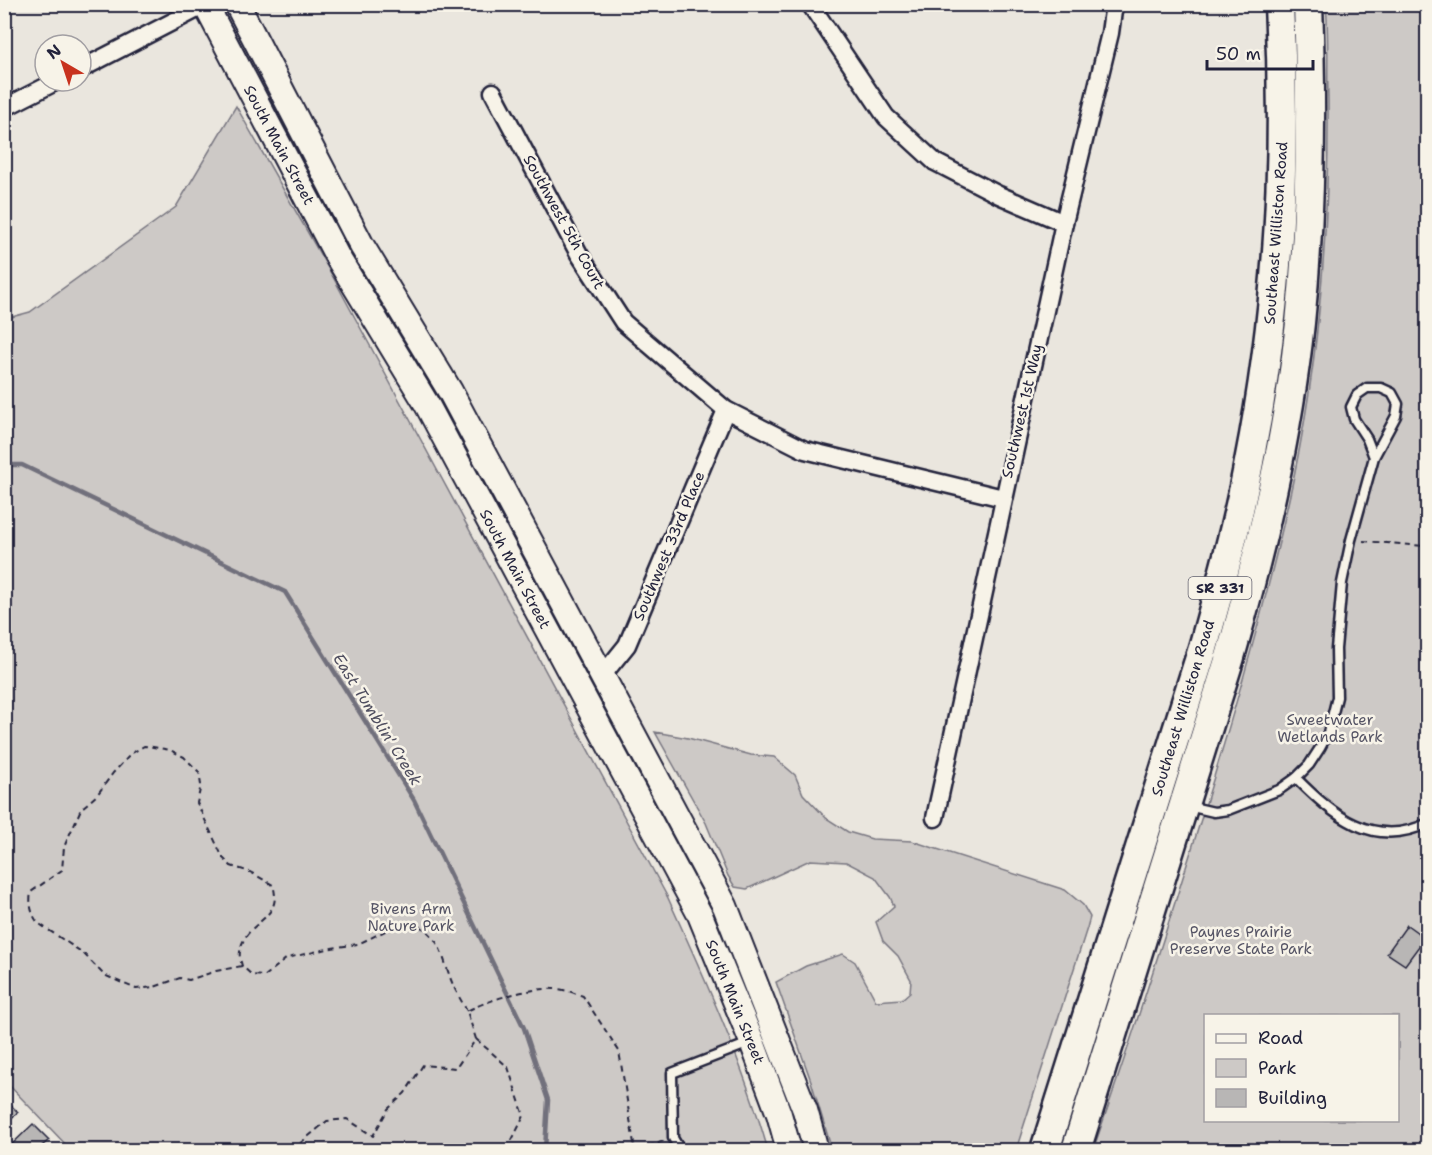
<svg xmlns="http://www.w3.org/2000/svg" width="1432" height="1155" viewBox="0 0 1432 1155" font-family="'Shantell Sans',sans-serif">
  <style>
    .green { fill: #cdc9c6; stroke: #787680; stroke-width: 1.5; fill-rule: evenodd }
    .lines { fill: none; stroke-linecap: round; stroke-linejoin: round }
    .stream { stroke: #716f7b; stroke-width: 4.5 }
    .building { fill: #b8b6b5; stroke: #22223b; stroke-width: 1.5 }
    .service-casing { stroke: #22223b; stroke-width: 13 }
    .minor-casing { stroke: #22223b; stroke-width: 21 }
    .secondary-casing { stroke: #22223b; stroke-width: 28 }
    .trunk-casing { stroke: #22223b; stroke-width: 33 }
    .path { stroke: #22223b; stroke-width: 2; stroke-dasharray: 6 4.5; stroke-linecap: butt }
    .service { stroke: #f7f3e8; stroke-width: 8 }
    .minor { stroke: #f7f3e8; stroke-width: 16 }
    .secondary { stroke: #f7f3e8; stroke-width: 24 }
    .trunk { stroke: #f7f3e8; stroke-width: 28 }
    .labels { text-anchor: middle; stroke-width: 5; stroke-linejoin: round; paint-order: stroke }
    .shield { fill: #f7f3e8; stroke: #62616f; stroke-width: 1.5 }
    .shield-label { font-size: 14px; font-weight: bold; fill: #22223b }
    .street-label { font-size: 15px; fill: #22223b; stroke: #f7f3e8 }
    .park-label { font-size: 15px; fill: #555465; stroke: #f7f3e8 }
    .water-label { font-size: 16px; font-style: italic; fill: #504f60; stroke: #f7f3e8 }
  </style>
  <rect width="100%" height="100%" fill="#eae6de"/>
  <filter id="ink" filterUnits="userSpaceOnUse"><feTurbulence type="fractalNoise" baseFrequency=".0167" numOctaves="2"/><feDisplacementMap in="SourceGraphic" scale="12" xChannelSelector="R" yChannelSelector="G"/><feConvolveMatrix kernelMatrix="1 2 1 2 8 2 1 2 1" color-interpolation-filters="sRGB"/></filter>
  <g filter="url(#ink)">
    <g class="green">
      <path d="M 1326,5 L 1427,5 L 1427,1150 L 1093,1150 C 1132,1039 1168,926 1203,813 C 1237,702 1270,590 1294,476 C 1320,353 1329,225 1328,99 C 1327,68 1329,36 1326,5 ZM 1206,1016 L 1398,1016 L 1398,1120 L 1206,1120 Z"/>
      <path d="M 236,106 L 333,277 L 668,898 C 706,981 743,1063 768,1150 L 71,1150 L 5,1081 L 4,319 L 30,312 L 176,207 Z"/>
      <polygon points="655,732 688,738 751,755 774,757 795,775 803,794 826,818 848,832 872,839 912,841 1065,890 1083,905 1090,917 1087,928 1016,1150 832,1150 811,1081 776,982 806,966 843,954 855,962 876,1001 902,999 910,992 911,980 898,956 883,941 876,922 894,906 890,897 875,877 846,862 810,860 747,889 735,887 728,876 706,823"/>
    </g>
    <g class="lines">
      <polyline class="stream" points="4,465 22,465 285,592 414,800 524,1028 548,1100 545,1150"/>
    </g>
    <g class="building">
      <polygon points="1407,925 1425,938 1405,965 1387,953"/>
      <polygon points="4,1099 18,1112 4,1125"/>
      <polygon points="33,1124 49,1140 37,1150 6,1150"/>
    </g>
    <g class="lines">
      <defs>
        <g id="service">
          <path d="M 1296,778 C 1333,815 1373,850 1428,823"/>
          <polyline points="1188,806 1214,812 1228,810 1279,790 1296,778 1309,765 1320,748 1328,733 1337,697 1336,649 1342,583 1351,540 1374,457 1396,416 1398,404 1392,393 1381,388 1367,388 1357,395 1351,407 1354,419 1367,439 1374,457"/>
          <polyline points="680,1150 673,1138 672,1073 752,1042"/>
        </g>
        <g id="minor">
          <polyline points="810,4 886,117 935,162 999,195 1064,223"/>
          <polyline points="81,69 207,4"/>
          <polyline points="493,92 579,254 623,322 726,410 805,450 1003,498"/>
          <polyline points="4,108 57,81"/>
          <polyline points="602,676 627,645 726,410"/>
          <polyline points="935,818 1064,223 1110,33 1114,4"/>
        </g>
        <g id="secondary">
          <polyline points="205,4 338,258 426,403 700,915 752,1042 779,1114 789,1150"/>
          <polyline points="237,4 362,246 450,391 725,906 805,1110 816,1150"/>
        </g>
        <g id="trunk">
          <path d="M 1045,1150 L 1203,648 C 1220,587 1237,525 1249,462 C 1279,311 1287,158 1279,4"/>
          <path d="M 1076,1150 L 1230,657 C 1261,548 1288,436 1300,323 C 1311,217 1312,111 1308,4"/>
        </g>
      </defs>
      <use href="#service" class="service-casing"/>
      <use href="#minor" class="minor-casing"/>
      <use href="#secondary" class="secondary-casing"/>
      <use href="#trunk" class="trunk-casing"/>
      <g class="path">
        <polyline points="1363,541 1423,546 1428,539"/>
        <path d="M 242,966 L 216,971 L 189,980 L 180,978 L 154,987 L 136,989 L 104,975 L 83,953 L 38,923 C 31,914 29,903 31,892 L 62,870 L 64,847 L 81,809 L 97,795 L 113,773 L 132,753 L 144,746 L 153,747 L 170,750 L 184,757 L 199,772 L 201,785 L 197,803 L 223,858 L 231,866 L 250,872 L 273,885 C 284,921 244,920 240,952 C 239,956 241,962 242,966 L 252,975 L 265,976 L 287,958 L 332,948 L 358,944 L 406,921 C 438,930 440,949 450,977 C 454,989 461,1000 467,1011"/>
        <polyline points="476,1039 508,1067 524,1116 509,1146 509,1150"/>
        <path d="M 292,1150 L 327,1121 L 347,1119 L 373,1136 L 388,1109 L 405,1093 L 423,1065 L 456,1068 L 476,1039 L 467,1011 C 488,1000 530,987 555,989 C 564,989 574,993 583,996 L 619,1051 L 635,1150"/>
        <polyline points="638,1150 664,1141"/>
      </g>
      <use href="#service" class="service"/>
      <use href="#minor" class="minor"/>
      <use href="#secondary" class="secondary"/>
      <use href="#trunk" class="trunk"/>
    </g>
  </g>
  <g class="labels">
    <rect class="shield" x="1188.5" y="577" width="63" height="22" rx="4.5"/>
    <g class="shield-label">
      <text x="1220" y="593">SR 331</text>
    </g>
    <g class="street-label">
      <text transform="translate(279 145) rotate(62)" y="5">South Main Street</text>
      <text transform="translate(564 222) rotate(61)" y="5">Southwest 5th Court</text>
      <text transform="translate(1276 233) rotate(-86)" y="5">Southeast Williston Road</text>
      <text transform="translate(1022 411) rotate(-77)" y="5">Southwest 1st Way</text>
      <text transform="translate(669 546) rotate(-67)" y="5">Southwest 33rd Place</text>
      <text transform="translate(515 569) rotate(62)" y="5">South Main Street</text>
      <text transform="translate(1183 708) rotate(-73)" y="5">Southeast Williston Road</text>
      <text transform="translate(735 1002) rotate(68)" y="5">South Main Street</text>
    </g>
    <g class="park-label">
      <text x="1330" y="725">Sweetwater<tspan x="1330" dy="17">Wetlands Park</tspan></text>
      <text x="411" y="914">Bivens Arm<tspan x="411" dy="17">Nature Park</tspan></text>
      <text x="1241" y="937">Paynes Prairie<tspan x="1241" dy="17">Preserve State Park</tspan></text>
    </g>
    <g class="water-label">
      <text transform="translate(378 719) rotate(58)" y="6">East Tumblin' Creek</text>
    </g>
  </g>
  <rect width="1432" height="1155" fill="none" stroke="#f7f3e8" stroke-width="24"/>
  <rect x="12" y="12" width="1408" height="1131" fill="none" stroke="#22223b" stroke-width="2" filter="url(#ink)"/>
  <rect x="1204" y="1014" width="195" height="108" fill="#f7f3e8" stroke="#a29fa3" stroke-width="1.5"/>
  <rect x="1216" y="1034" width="30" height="9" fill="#f7f3e8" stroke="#a29fa3" stroke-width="1.5"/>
  <text x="1258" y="1044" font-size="18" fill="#22223b">Road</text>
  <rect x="1216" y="1059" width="30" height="18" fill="#cdc9c6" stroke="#a29fa3" stroke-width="1.5"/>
  <text x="1258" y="1074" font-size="18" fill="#22223b">Park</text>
  <rect x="1216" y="1089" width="30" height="18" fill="#b8b6b5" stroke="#a29fa3" stroke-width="1.5"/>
  <text x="1258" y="1104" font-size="18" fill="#22223b">Building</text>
  <g transform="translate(63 63) rotate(321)"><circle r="28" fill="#f7f3e8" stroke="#a29fa3" stroke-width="1.5"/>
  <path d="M0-4.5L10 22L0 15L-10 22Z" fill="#c8321e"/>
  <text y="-9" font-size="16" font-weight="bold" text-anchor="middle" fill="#22223b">N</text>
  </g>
  <path d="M1207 60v9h106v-9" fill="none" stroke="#22223b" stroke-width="3"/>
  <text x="1216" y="60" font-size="18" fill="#22223b" stroke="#f7f3e8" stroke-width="4.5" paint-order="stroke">50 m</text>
</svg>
